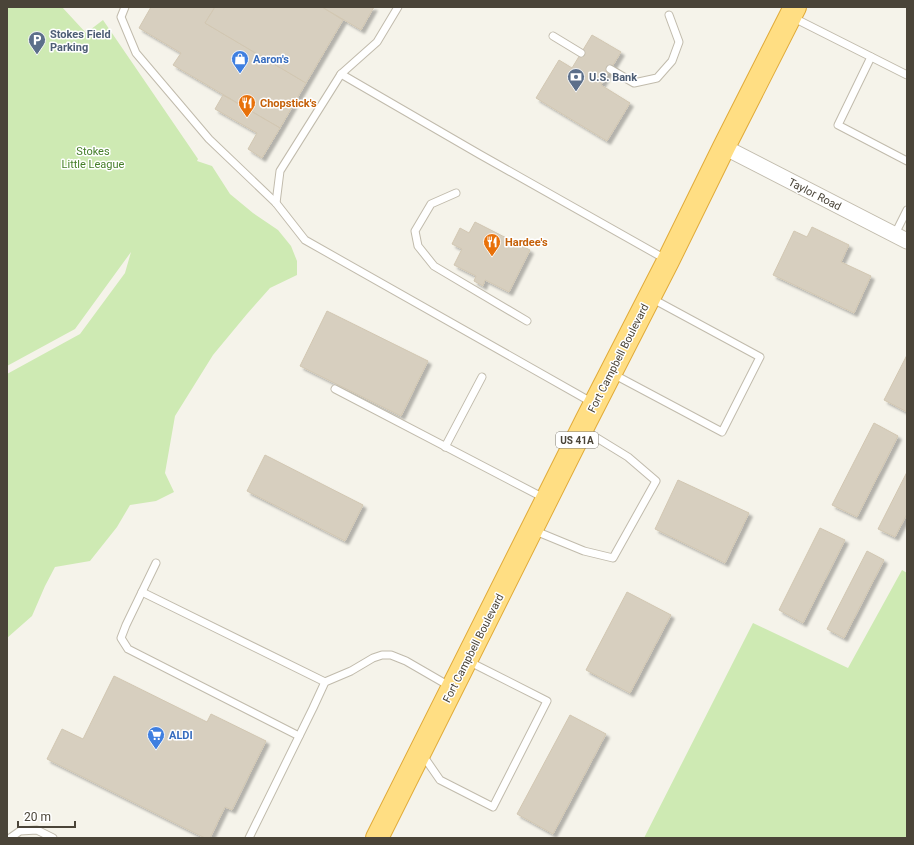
<svg xmlns="http://www.w3.org/2000/svg" width="914" height="845" viewBox="0 0 914 845" font-family="Roboto,sans-serif">
  <style>
    .green { fill: #ceeab3 }
    .building { fill: #d7cfbf; stroke: #d2c7b2; filter: url(#shadow) }
    .lines { fill: none; stroke-linecap: round; stroke-linejoin: round }
    .service-casing { stroke: #c1bbac; stroke-width: 9 }
    .minor-casing { stroke: #c1bbac; stroke-width: 17 }
    .trunk-casing { stroke: #e1ab39; stroke-width: 24 }
    .service { stroke: #fff; stroke-width: 7 }
    .minor { stroke: #fff; stroke-width: 15 }
    .trunk { stroke: #ffde83; stroke-width: 22 }
    .labels { text-anchor: middle; stroke-width: 3; stroke-linejoin: round; paint-order: stroke }
    .shield { fill: #fff; stroke: #807c74; stroke-width: 1 }
    .shield-label { font-size: 10px; font-weight: bold; fill: #4a4438 }
    .service-label { font-size: 11px; font-weight: bold; fill: #4e5e75; stroke: #fff; text-anchor: start }
    .shop-label { font-size: 11px; font-weight: bold; fill: #366cbe; stroke: #fff; text-anchor: start }
    .food-label { font-size: 11px; font-weight: bold; fill: #c56008; stroke: #fff; text-anchor: start }
    .park-label { font-size: 11px; fill: #457e29; stroke: #fff }
    .street-label { font-size: 11px; fill: #4a4438; stroke: #fff }
  </style>
  <defs>
    <filter id="shadow"><feDropShadow dx="3.5" dy="3.5" stdDeviation="1" flood-color="#0004"/></filter>
  </defs>
  <rect width="100%" height="100%" fill="#f5f3ea"/>
  <g class="green">
    <polygon points="7,7 62,7 86,33 103,20 198,159 197,161 212,166 230,194 253,213 278,230 291,246 297,261 297,275 270,288 247,314 213,355 175,416 165,473 174,492 156,501 130,505 117,527 90,561 55,567 45,586 32,616 7,638 7,374 80,334 125,273 131,252 75,329 7,366"/>
    <polygon points="902,570 907,573 907,838 644,838 753,623 848,668"/>
  </g>
  <g class="building">
    <polygon points="151,7 215,7 205,23 306,83 280,128 173,65 181,53 139,28"/>
    <polygon points="215,7 322,7 343,20 306,83 205,23"/>
    <polygon points="322,7 374,7 361,30"/>
    <polygon points="592,35 621,52 601,85 630,103 607,141 536,98 559,60 572,68"/>
    <polygon points="223,95 280,128 262,158 248,149 257,133 215,109"/>
    <polygon points="475,222 530,250 509,292 485,280 483,286 474,281 476,276 454,265 462,249 452,244 460,228 469,233"/>
    <polygon points="812,227 849,245 841,262 871,276 854,313 773,275 794,231 807,237"/>
    <polygon points="327,311 428,361 401,416 300,366"/>
    <polygon points="907,355 907,412 884,400"/>
    <polygon points="874,423 898,436 857,517 832,505"/>
    <polygon points="265,455 363,505 345,541 247,491"/>
    <polygon points="907,472 907,514 895,537 878,529"/>
    <polygon points="678,480 749,513 725,563 655,529"/>
    <polygon points="820,528 845,540 803,623 779,610"/>
    <polygon points="867,551 884,560 844,638 827,629"/>
    <polygon points="627,592 671,615 630,693 586,670"/>
    <polygon points="114,676 207,722 211,714 266,741 232,810 225,807 210,838 205,838 47,759 62,729 83,739"/>
    <polygon points="570,715 606,734 553,834 517,814"/>
  </g>
  <g class="lines">
    <defs>
      <g id="service">
        <polyline points="125,7 121,17 136,53 209,139 276,203 305,240 593,403"/>
        <polyline points="792,17 907,75"/>
        <polyline points="553,36 581,53"/>
        <polyline points="871,57 838,125 907,161"/>
        <polyline points="610,69 634,83 657,78 672,61 679,42 669,15"/>
        <polyline points="341,74 479,154 667,260"/>
        <polyline points="456,193 431,204 415,231 418,246 434,266 527,321"/>
        <polyline points="276,203 280,171 341,74 377,42 398,7"/>
        <polyline points="895,234 907,210"/>
        <polyline points="613,374 722,432 760,357 651,298"/>
        <polyline points="335,389 544,498"/>
        <polyline points="445,447 482,377"/>
        <polyline points="533,530 584,551 613,558 656,481 628,457 584,430"/>
        <polyline points="156,563 126,625 121,638 128,649 299,736"/>
        <polyline points="142,592 325,682"/>
        <polyline points="422,754 440,780 493,807 547,701 468,661"/>
        <polyline points="10,838 20,831 37,830 53,838"/>
        <polyline points="249,838 313,708 325,682 351,671 373,658 382,655 391,655 406,661 451,687"/>
      </g>
      <polyline id="minor" points="724,147 907,241"/>
      <polyline id="trunk" points="377,838 586,421 668,261 724,147 795,7"/>
    </defs>
    <use href="#service" class="service-casing"/>
    <use href="#minor" class="minor-casing"/>
    <use href="#trunk" class="trunk-casing"/>
    <use href="#service" class="service"/>
    <use href="#minor" class="minor"/>
    <use href="#trunk" class="trunk"/>
  </g>
  <defs>
    <symbol id="parking-pin" viewBox="-11 -11 22 30"><path d="M0 17L-7.5 6A9.5 9.5 0 1 1 7.5 6Z" fill="#5c6f8a" stroke="#fff"/><path d="M-3.5-5.5H1a3.5 3.5 0 0 1 0 7H-1V5.5H-3.5ZM-1-3.4V-.6H.8a1.4 1.4 0 0 0 0-2.8Z" fill="#fff"/></symbol>
    <symbol id="shop-pin" viewBox="-11 -11 22 30"><path d="M0 17L-7.5 6A9.5 9.5 0 1 1 7.5 6Z" fill="#3f7fe0" stroke="#fff"/><path d="M-5-2.5h2.3a2.7 3.5 0 0 1 5.4 0H5L5.5 6h-11ZM-1.5-2.5h3a1.5 2.3 0 0 0-3 0Z" fill="#fff"/></symbol>
    <symbol id="bank-pin" viewBox="-11 -11 22 30"><path d="M0 17L-7.5 6A9.5 9.5 0 1 1 7.5 6Z" fill="#5c6f8a" stroke="#fff"/><path d="M-6-4H6V4H-6ZM0-2.3a2.3 2.3 0 1 0 0 4.6a2.3 2.3 0 1 0 0-4.6Z" fill="#fff"/></symbol>
    <symbol id="restaurant-pin" viewBox="-11 -11 22 30"><path d="M0 17L-7.5 6A9.5 9.5 0 1 1 7.5 6Z" fill="#e8710a" stroke="#fff"/><path d="M-5-6h1v4h1v-4h1v4h1v-4h1v5L-1.5 .5V6h-2V.5L-5-1ZM5-6V6H3V1.5H1.5Q1.5-4 5-6Z" fill="#fff"/></symbol>
    <symbol id="supermarket-pin" viewBox="-11 -11 22 30"><path d="M0 17L-7.5 6A9.5 9.5 0 1 1 7.5 6Z" fill="#3f7fe0" stroke="#fff"/><path d="M-6-5.5h2.5l.6 2H6L4.5 2H-2.5L-4.4-4H-6ZM-1.5 3.2a1.3 1.3 0 1 0 .1 0ZM3 3.2a1.3 1.3 0 1 0 .1 0Z" fill="#fff"/></symbol>
  </defs>
  <g fill-rule="evenodd">
    <use href="#parking-pin" x="27" y="30" width="20" height="27"/>
    <use href="#shop-pin" x="230" y="49" width="20" height="27"/>
    <use href="#bank-pin" x="566" y="67" width="20" height="27"/>
    <use href="#restaurant-pin" x="237" y="93" width="20" height="27"/>
    <use href="#restaurant-pin" x="482" y="232" width="20" height="27"/>
    <use href="#supermarket-pin" x="146" y="725" width="20" height="27"/>
  </g>
  <g class="labels">
    <rect class="shield" x="556" y="432" width="42" height="16" rx="3"/>
    <g class="shield-label">
      <text x="577" y="444">US 41A</text>
    </g>
    <g class="service-label">
      <text x="50" y="38">Stokes Field<tspan x="50" dy="13">Parking</tspan></text>
      <text x="589" y="81">U.S. Bank</text>
    </g>
    <g class="shop-label">
      <text x="253" y="63">Aaron's</text>
      <text x="169" y="739">ALDI</text>
    </g>
    <g class="food-label">
      <text x="260" y="107">Chopstick's</text>
      <text x="505" y="246">Hardee's</text>
    </g>
    <g class="park-label">
      <text x="93" y="155">Stokes<tspan x="93" dy="13">Little League</tspan></text>
    </g>
    <g class="street-label">
      <text transform="translate(815 194) rotate(27)" y="4">Taylor Road</text>
      <text transform="translate(618 358) rotate(-63)" y="4">Fort Campbell Boulevard</text>
      <text transform="translate(473 648) rotate(-63)" y="4">Fort Campbell Boulevard</text>
    </g>
  </g>
  <rect width="914" height="845" fill="none" stroke="#4a4438" stroke-width="16"/>
  <path d="M18 821v6h57v-6" fill="none" stroke="#4a4438" stroke-width="2"/>
  <text x="24" y="821" font-size="12" fill="#4a4438" stroke="#ffffff" stroke-width="3" paint-order="stroke">20 m</text>
</svg>
